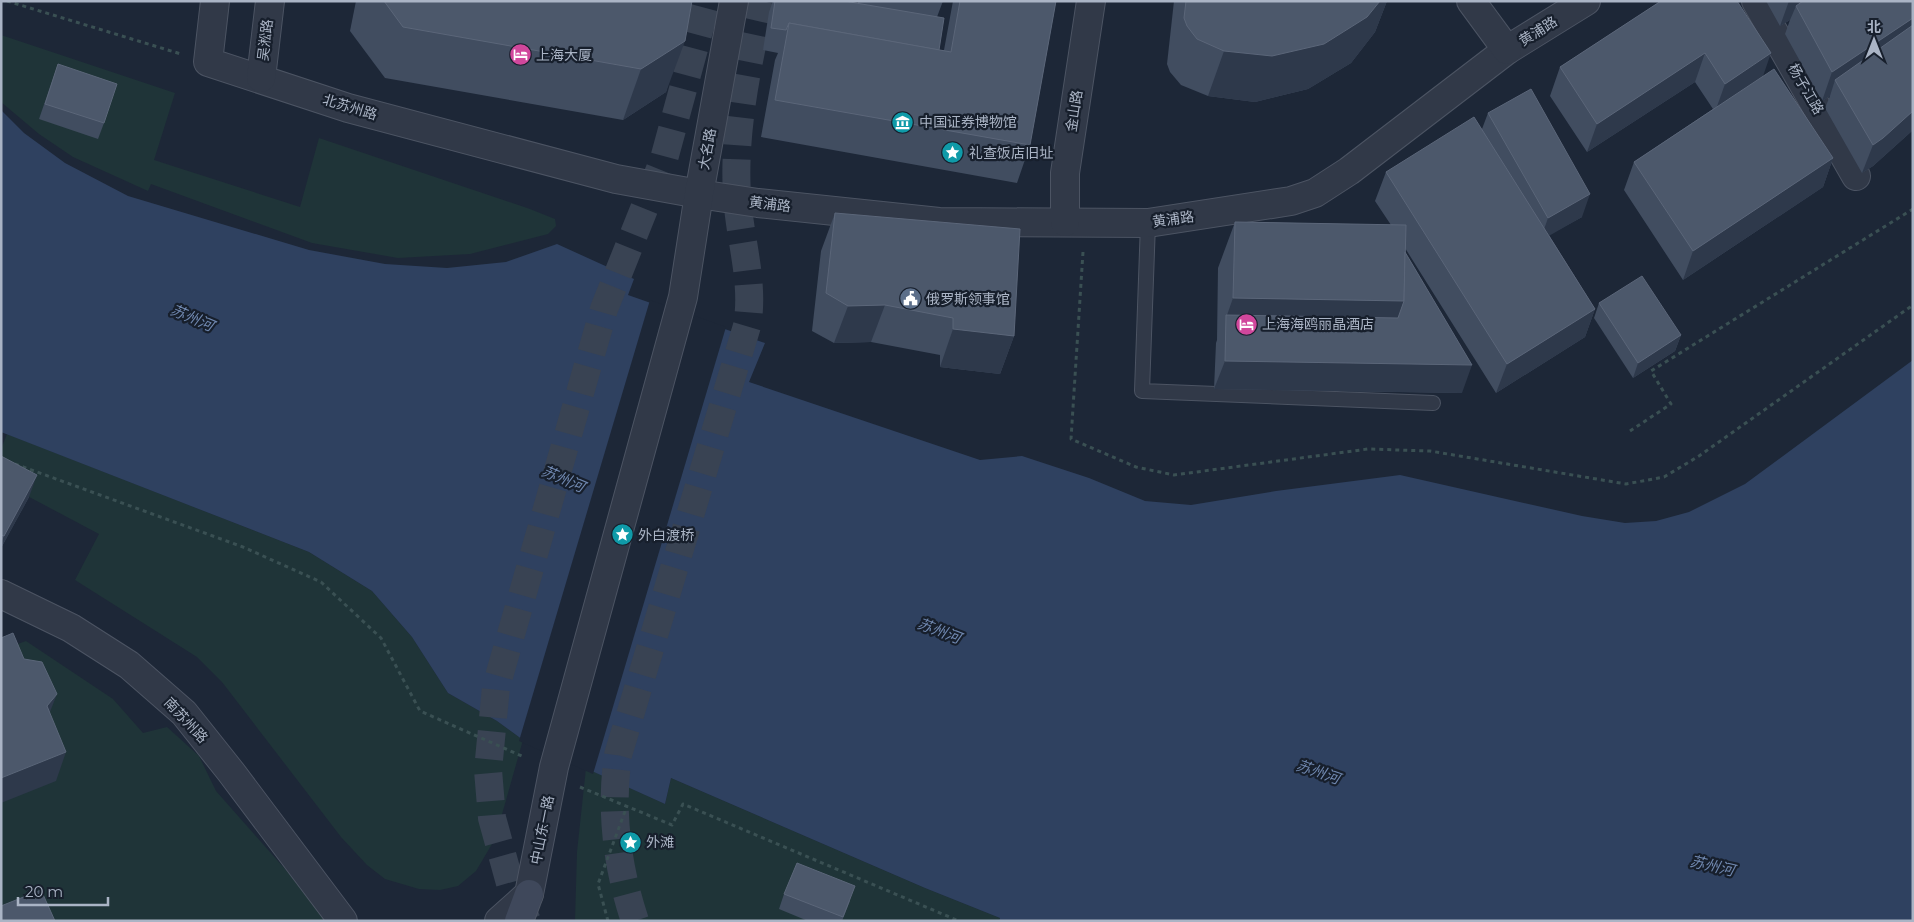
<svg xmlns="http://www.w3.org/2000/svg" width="1914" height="922" viewBox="0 0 1914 922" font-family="Montserrat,'Noto Sans SC',sans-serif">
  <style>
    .green { fill: #1f3438 }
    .water { fill: #2f4160 }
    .pier { fill: #1d2737 }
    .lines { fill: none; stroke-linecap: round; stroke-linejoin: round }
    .primary-tunnel { stroke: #394353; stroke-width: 28; stroke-dasharray: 28 14; stroke-linecap: butt }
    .service-casing { stroke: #4c5463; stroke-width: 16 }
    .minor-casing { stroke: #4c5463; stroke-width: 30 }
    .tertiary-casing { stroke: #4c5463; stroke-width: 30 }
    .secondary-casing { stroke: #4c5463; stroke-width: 30 }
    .path { stroke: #3a5053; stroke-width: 3; stroke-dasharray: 4 4; stroke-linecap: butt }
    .service { stroke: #313948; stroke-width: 14 }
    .minor { stroke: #313948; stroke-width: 28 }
    .tertiary { stroke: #313948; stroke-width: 28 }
    .secondary { stroke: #3f485b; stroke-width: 28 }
    .wall { fill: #414d60 }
    .shaded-wall { fill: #2e394b }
    .building { fill: #4c586b; stroke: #5b6679 }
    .labels { text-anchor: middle; stroke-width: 4.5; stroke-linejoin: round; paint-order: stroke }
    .street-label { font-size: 14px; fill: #aab4c5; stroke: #171f2c }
    .poi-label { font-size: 14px; fill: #aab4c5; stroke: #171f2c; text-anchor: start }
    .water-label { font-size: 15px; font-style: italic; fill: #7088b0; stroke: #171f2c }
  </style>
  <rect width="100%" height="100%" fill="#1d2737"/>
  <g class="green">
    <polygon points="1,35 175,93 154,160 300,207 319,138 530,209 555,219 556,226 548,234 470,254 398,258 312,243 151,184 148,191 73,157 39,134 1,102"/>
    <polygon points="7,434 309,552 372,591 412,637 448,693 497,721 523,740 495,839 476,871 458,886 440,890 419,889 385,879 367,865 341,837 222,682 197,657 75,580 99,534 1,482 1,449"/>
    <polygon points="26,641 113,699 143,733 167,727 199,756 216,791 308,895 326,921 1,921 1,650"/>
    <polygon points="586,768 665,804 671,778 925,888 1000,918 999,921 575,921 577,852"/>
  </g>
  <polygon class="water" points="1,110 24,133 65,163 128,196 309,250 385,264 447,268 506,262 557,244 634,279 628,295 765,343 749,382 980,460 1022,456 1089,478 1145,501 1191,505 1276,491 1400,475 1582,516 1625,523 1656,521 1689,512 1745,484 1913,360 1913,921 999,921 1000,918 925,888 671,778 665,804 523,740 497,721 448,693 412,637 372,591 309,552 1,432"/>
  <polygon class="pier" points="650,300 726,327 593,774 519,741"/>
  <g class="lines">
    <g class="primary-tunnel">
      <polyline points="527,921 510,883 492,818 488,770 496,687 604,309 664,159 707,1"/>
      <path d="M 635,921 C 617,867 610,811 618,755 L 747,326 C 755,281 739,238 737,194 C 733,132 748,61 762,1"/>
    </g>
    <defs>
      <polyline id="service" points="1148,223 1142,391 1433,403"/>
      <g id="minor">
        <polyline points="215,1 208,62 348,108 616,179 699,194 758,203 939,222 1148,223 1291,201 1315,193 1349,171 1507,50 1586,1"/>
        <polyline points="1471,1 1507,50"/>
        <polyline points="1756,1 1856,176"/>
        <polyline points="261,78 270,1"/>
        <polyline points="1065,222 1065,173 1091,1"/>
      </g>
      <g id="tertiary">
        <polyline points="1,594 71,628 129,665 184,713 231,772 343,921"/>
        <polyline points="499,921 529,894 554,767 683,297 699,194 734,1"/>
      </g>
      <polyline id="secondary" points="519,921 529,894"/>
    </defs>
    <use href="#service" class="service-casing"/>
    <use href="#minor" class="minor-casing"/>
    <use href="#tertiary" class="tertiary-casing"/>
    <use href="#secondary" class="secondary-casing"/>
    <g class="path">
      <polyline points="7,1 181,54"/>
      <polyline points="1083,252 1071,439 1136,467 1174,475 1368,449 1430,451 1626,484 1664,477 1699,456 1913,305"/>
      <polyline points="1630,431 1671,404 1651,371 1913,209"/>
      <polyline points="15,464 243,547 321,582 381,638 420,711 524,757"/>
      <polyline points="580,787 672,825 683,804 959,921"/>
      <polyline points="608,921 598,884 627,806"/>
    </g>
    <use href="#service" class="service"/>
    <use href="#minor" class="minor"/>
    <use href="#tertiary" class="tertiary"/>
    <use href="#secondary" class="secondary"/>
  </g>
  <g class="wall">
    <polygon points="356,1 692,1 666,92 623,120 385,78 350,31"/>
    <polygon points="773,1 844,1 858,4 858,1 943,1 937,17 939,50 944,50 953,1 1056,1 1030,145 1017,183 761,137 775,60 778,53 763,50 769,12"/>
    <polygon points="1174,1 1387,1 1375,32 1351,63 1308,89 1255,102 1208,96 1181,85 1170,72 1167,64"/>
    <polygon points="1661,1 1763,77 1833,158 1823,187 1683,280 1624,190 1634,162 1713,109 1695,82 1587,152 1550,96 1560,67"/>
    <polygon points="1766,1 1913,1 1913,130 1873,166 1862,173 1825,108 1830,96 1822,101 1785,34 1790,20 1780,26"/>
    <polygon points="58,64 104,123 98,139 39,119"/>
    <polygon points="1488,113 1582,217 1549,235 1595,309 1585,337 1496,393 1405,248 1405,252 1462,393 1214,389 1216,343 1217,340 1218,268 1235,222 1391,225 1375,201 1386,172 1482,129"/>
    <polygon points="835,213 1014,336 1000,374 940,367 940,355 871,342 834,343 812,331 821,251"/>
    <polygon points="1599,303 1681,335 1675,351 1633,378 1594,318"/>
    <polygon points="1,456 29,497 1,548"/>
    <polygon points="784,894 850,901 842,921 808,921 779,909"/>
  </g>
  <g class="shaded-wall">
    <polygon points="1380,1 1387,1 1375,32 1351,63 1308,89 1255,102 1208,96 1224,51"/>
    <polygon points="1789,1 1824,1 1796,6 1790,20 1780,26"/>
    <polygon points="1913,18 1913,39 1835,80 1830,96 1822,101 1832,72"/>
    <polygon points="685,41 666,92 623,120 641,69"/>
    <polygon points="1705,53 1695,82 1587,152 1597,124"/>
    <polygon points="1771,53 1761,82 1715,112 1725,84"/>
    <polygon points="1913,111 1913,130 1873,166 1862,173 1873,145"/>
    <polygon points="1833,158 1823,187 1683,280 1693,251"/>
    <polygon points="1590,194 1582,217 1540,241 1548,218"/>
    <polygon points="1233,298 1404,301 1388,347 1226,318"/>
    <polygon points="885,305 871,342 834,343 848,306"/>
    <polygon points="1595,309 1585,337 1496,393 1507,364"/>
    <polygon points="953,329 1014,336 1000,374 940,367"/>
    <polygon points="1681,335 1675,351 1633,378 1638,363"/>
    <polygon points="1225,361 1472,365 1462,393 1214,389"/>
    <polygon points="37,475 29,497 1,548 1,543 4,536"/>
    <polygon points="57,694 46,722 47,706"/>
    <polygon points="66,752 56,781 1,803 1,778"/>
  </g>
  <g class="building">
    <polygon points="384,1 692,1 685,41 641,69 403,27"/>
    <polygon points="775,1 844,1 944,18 939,50 789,23 786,30 771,28"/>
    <polygon points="960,1 1056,1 1030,145 775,100 789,23 951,52"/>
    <polygon points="1186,1 1380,1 1367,17 1324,44 1272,56 1224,51 1197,39 1187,26 1184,18"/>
    <polygon points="1661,1 1737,1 1771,53 1725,84 1705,53 1597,124 1560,67"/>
    <polygon points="1803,1 1913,1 1913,18 1832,72 1796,6"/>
    <polygon points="1913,25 1913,111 1883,138 1873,145 1835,80"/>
    <polygon points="58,64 117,84 104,123 45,104"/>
    <polygon points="1774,69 1833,158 1693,251 1634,162"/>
    <polygon points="1531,89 1590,194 1548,218 1488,113"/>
    <polygon points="1474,117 1595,309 1507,364 1386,172"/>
    <polygon points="835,213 1020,229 1014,336 953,329 953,318 885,305 848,306 826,293"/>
    <polygon points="1235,222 1406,225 1404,301 1233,298"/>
    <polygon points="1405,252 1472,365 1225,361 1226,315 1398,318 1404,301"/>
    <polygon points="1642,276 1681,335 1638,363 1599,303"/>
    <polygon points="1,456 37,475 4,536 1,535"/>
    <polygon points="13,633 24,659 42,662 57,694 47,706 66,752 1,778 1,638"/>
    <polygon points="797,863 855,886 843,917 784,894"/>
    <polygon points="41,890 55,921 1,921 1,906"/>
  </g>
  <defs>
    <symbol id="hotel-disc" viewBox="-11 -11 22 22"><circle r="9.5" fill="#d1479c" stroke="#171f2c"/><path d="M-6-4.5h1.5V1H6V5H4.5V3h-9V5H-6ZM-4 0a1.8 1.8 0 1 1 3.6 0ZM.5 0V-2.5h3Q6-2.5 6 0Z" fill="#fff"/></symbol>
    <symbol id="museum-disc" viewBox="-11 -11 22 22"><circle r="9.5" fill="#0f9aa8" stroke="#171f2c"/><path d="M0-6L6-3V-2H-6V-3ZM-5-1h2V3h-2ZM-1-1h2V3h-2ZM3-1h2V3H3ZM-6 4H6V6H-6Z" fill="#fff"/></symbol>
    <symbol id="sight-disc" viewBox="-11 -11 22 22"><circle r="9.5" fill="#0f9aa8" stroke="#171f2c"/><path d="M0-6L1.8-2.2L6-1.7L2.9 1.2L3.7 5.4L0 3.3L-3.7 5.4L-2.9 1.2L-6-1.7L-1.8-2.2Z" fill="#fff"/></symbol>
    <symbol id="civic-disc" viewBox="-11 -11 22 22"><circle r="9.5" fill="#5c6f8a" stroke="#171f2c"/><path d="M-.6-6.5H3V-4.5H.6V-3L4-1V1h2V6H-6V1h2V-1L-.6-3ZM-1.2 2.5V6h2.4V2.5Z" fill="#fff"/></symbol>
  </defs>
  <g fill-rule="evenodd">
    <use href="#hotel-disc" x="508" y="42" width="25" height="25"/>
    <use href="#museum-disc" x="890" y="110" width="25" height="25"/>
    <use href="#sight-disc" x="940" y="140" width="25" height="25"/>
    <use href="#civic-disc" x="898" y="286" width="25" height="25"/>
    <use href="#hotel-disc" x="1234" y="312" width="25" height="25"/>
    <use href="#sight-disc" x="610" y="522" width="25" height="25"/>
    <use href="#sight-disc" x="618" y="830" width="25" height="25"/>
  </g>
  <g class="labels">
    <g class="street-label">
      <text transform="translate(1538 31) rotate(-32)" y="5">黄浦路</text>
      <text transform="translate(265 40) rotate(-83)" y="5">吴淞路</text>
      <text transform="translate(1806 89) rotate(60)" y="5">杨子江路</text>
      <text transform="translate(350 107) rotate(17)" y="5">北苏州路</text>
      <text transform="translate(1074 111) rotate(-81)" y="5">金山路</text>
      <text transform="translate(707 149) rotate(-80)" y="5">大名路</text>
      <text transform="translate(770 204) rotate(7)" y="5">黄浦路</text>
      <text transform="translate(1173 219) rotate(-8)" y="5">黄浦路</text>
      <text transform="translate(186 720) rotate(47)" y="5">南苏州路</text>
      <text transform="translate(542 830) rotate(-79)" y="5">中山东一路</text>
    </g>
    <g class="poi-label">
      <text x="536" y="60">上海大厦</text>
      <text x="919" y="127">中国证券博物馆</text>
      <text x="969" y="158">礼查饭店旧址</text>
      <text x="926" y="304">俄罗斯领事馆</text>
      <text x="1262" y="329">上海海鸥丽晶酒店</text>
      <text x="638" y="540">外白渡桥</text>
      <text x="646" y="847">外滩</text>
    </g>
    <g class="water-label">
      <text transform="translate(192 318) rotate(23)" y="5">苏州河</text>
      <text transform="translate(563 479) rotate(23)" y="5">苏州河</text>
      <text transform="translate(939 631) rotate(21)" y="5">苏州河</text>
      <text transform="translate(1318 772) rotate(19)" y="5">苏州河</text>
      <text transform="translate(1712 866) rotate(13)" y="5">苏州河</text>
    </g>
  </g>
  <rect width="1914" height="922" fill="none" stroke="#aab4c5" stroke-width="5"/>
  <g transform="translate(1874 40)" stroke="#171f2c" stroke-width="4" paint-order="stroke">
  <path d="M0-4L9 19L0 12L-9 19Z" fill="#aab4c5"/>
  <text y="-8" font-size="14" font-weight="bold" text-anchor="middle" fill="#aab4c5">北</text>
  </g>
  <path d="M18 897v8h90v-8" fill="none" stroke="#aab4c5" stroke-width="2.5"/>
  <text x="25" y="897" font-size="15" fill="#aab4c5" stroke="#171f2c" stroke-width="4" paint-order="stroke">20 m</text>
</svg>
